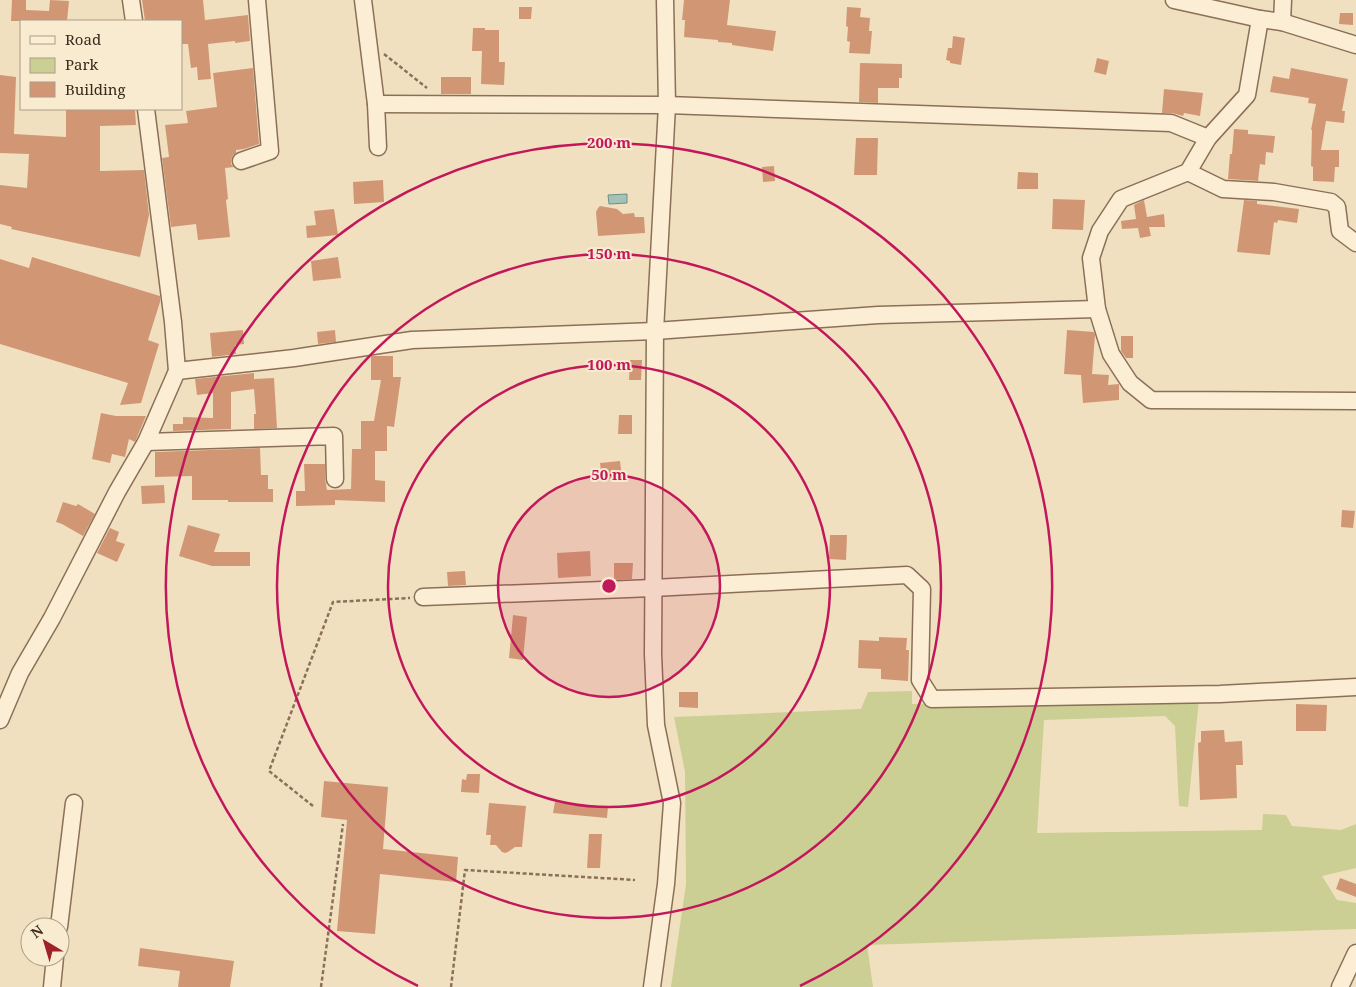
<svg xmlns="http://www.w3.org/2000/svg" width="1356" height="987" viewBox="0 0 1356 987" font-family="'Noto Serif',serif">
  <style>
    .green { fill: #cbcf93 }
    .water { fill: #a3c3b8; stroke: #6a9186 }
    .building { fill: #d19774 }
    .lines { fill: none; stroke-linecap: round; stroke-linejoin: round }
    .minor-casing { stroke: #8b7057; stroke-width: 19 }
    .path { stroke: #8b7057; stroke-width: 2.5; stroke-dasharray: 4 2.5; stroke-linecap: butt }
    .minor { stroke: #fbeed4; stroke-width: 16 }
    .ring { fill: none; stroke: #c2185b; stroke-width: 2.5 }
    .centre { fill: #c2185b; stroke: #f8ebd0; stroke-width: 2.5 }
    .ring-label { font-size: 15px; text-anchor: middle; font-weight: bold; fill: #c2185b; stroke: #f8ebd0; stroke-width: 4; stroke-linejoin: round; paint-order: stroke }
  </style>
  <rect width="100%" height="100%" fill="#f1e0c0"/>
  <polygon class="green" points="912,691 912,704 1199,700 1188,807 1179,806 1175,726 1165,716 1044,720 1037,833 1262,830 1263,814 1286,815 1292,826 1341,830 1356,824 1356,868 1322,876 1337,900 1356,903 1356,929 867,945 873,987 671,987 686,884 685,772 674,717 861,709 868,692"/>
  <polygon class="water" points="627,194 627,203 609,204 608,195"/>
  <g class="building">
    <polygon points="12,0 26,0 26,10 49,11 50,0 69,1 67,21 11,21"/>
    <polygon points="142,0 203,0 205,20 248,15 250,41 235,43 235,41 208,44 211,79 198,80 197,67 191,68 188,44 181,44 181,21 145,21"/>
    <polygon points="684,0 730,0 727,25 776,31 773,51 732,45 732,43 718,42 718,40 684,37 685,20 682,20"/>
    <polygon points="519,7 532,7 531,19 519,19"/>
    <polygon points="847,7 861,8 860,17 870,18 869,31 872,31 870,54 849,53 850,42 847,41 848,27 846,26"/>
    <polygon points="1340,13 1353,13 1353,25 1339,24"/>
    <polygon points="473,28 485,28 485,30 499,30 499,62 505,62 504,85 481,84 482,51 472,51"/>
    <polygon points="953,36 965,38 961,65 950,63 950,61 946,60 948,48 952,48"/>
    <polygon points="1097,58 1109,61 1106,75 1094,72"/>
    <polygon points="860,63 902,64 902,78 899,78 899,88 878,88 878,103 859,102"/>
    <polygon points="253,68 259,144 244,149 236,150 236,153 233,155 231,160 231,164 234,167 225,168 228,199 226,200 230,237 198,240 196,224 171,227 162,158 169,157 165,125 188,123 186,111 217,107 213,73"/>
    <polygon points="1291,68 1348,79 1342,111 1345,111 1344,123 1326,121 1321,150 1339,150 1339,167 1335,167 1334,182 1313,181 1313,167 1311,166 1312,130 1311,130 1316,104 1308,103 1309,98 1270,92 1273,76 1289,79"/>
    <polygon points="0,75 16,77 14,134 66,137 66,109 135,109 136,125 100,126 100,171 144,170 149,215 140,257 11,229 12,227 0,224 0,185 27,188 29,154 0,153"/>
    <rect x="441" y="77" width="30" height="17"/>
    <polygon points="1164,89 1203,93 1200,116 1184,113 1183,116 1172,113 1162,113"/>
    <polygon points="1234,129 1248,130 1248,134 1275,136 1273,153 1266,152 1265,165 1260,164 1258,181 1228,179 1230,154 1232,154"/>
    <polygon points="856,138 878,138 877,175 854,175"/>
    <polygon points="774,166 775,181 763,182 762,167"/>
    <polygon points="1018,172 1038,173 1038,189 1017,189"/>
    <polygon points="383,180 384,202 354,204 353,182"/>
    <polygon points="1053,199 1085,200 1083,230 1052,229"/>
    <polygon points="1144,200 1147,217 1164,214 1165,227 1149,227 1151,236 1140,238 1138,228 1122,229 1121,221 1136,219 1134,205"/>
    <polygon points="1244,200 1257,201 1257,204 1299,209 1297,223 1278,220 1277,223 1274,222 1270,255 1237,252"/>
    <polygon points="600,206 617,209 623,214 634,213 635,217 644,217 645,233 598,236 596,212 598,208"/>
    <polygon points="334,209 338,235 307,238 306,226 316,225 314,211"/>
    <polygon points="32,257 160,296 160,302 148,340 159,344 141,403 120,405 128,383 0,344 0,259 29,268"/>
    <polygon points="338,257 341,278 313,281 311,261"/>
    <polygon points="243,330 244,344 235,345 236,354 212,357 210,333"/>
    <polygon points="335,330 336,342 318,344 317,332"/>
    <polygon points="1067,330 1094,332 1095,335 1092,374 1109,375 1108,385 1119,384 1119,400 1083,403 1081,375 1064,374"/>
    <polygon points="1121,336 1133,336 1133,358 1126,358 1121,351"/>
    <polygon points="371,356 393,356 393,377 401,377 394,427 387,426 387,451 375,451 375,480 385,481 385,502 335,500 335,505 296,506 296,491 305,491 304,464 325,464 325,479 327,490 351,489 352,449 361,449 361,421 374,421 381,380 371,380"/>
    <polygon points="630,360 642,360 641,380 629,380"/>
    <polygon points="254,373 254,379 274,378 277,428 254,429 254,414 256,414 254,389 231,392 231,429 173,431 173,424 183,424 183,417 213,418 213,393 197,395 195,379"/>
    <polygon points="101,413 116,416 146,416 135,442 129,439 125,457 112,454 110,463 92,459"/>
    <polygon points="619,415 632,415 632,434 618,434"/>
    <polygon points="260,448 261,475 268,475 268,489 273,489 273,502 228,502 228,500 192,500 192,476 155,477 155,452"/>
    <polygon points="620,461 622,478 602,480 600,463"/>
    <polygon points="164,485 165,503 142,504 141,486"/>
    <polygon points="63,502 76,506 78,504 95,514 83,536 62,524 56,522"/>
    <polygon points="1342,510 1355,511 1353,528 1341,527"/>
    <polygon points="188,525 220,534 214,552 250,552 250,566 212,566 179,556"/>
    <polygon points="110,528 119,532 116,541 125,544 117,562 97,553"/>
    <polygon points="830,535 847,535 846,560 829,559"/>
    <polygon points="590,551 591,576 558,578 557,553"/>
    <polygon points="614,563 633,563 632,579 614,580"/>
    <polygon points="465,571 466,585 448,586 447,572"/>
    <polygon points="513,615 527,617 523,660 509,658"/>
    <polygon points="879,637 907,638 906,650 909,650 908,681 881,679 881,669 858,668 859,640 879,641"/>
    <polygon points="679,692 698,692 698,708 679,707"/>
    <polygon points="1296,704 1327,705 1326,731 1296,731"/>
    <polygon points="1224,730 1225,742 1242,741 1243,765 1236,765 1237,798 1200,800 1198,743 1201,742 1201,731"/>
    <polygon points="467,774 480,774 479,793 461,792 462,779 466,780"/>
    <polygon points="324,781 388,787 383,849 458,857 456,882 380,874 375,934 337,931 347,820 321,817"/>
    <polygon points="555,802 608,807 607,818 553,813"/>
    <polygon points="489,803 526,806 522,847 515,847 508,852 505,853 502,852 496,845 490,845 491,835 486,835"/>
    <polygon points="589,834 602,834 600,868 587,868"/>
    <polygon points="1340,878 1356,884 1356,897 1336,889"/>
    <polygon points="140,948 234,961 230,987 178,987 180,971 138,966"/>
  </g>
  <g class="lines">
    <defs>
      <g id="minor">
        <polyline points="131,0 134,21"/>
        <polyline points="363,0 376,104 378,147"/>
        <polyline points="1174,0 1260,19 1282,22 1356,45"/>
        <polyline points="1260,19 1247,95 1208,138 1188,172 1121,199 1100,231 1091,258 1097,309 1111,354 1130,383 1151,400 1356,401"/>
        <polyline points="1282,22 1283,0"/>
        <polyline points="376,104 667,105 1171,123 1208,138"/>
        <polyline points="241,161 270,151 257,0"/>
        <polyline points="1188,172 1223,189 1274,192 1331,202 1337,207 1340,231 1356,243"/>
        <polyline points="177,371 294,358 412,340 655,331 878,315 1097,309"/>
        <polyline points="146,442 334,436 335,479"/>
        <polyline points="423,597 653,588 907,575 922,589 920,680 932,699 1220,694 1356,687"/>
        <polyline points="0,720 20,673 52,618 117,492 146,442 177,371 173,322 146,109"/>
        <polyline points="59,927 74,803"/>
        <polyline points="52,987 55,957"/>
        <polyline points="652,987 666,884 672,803 656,725 653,654 655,331 667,105 665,0"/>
        <polyline points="1340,987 1356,953"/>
      </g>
    </defs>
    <use href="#minor" class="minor-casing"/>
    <g class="path">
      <polyline points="384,54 427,88"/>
      <polyline points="313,806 269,771 333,602 410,598"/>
      <polyline points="321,987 343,824"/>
      <polyline points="451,987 465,870 635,880"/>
    </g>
    <use href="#minor" class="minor"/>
  </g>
  <circle cx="609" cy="586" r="111" fill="#c2185b" fill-opacity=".12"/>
  <g class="ring">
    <circle cx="609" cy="586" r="111"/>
    <circle cx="609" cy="586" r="221"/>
    <circle cx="609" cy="586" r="332"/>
    <path d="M418 986A443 443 0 1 1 800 986"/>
  </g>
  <circle cx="609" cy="586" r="8" class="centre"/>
  <g class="ring-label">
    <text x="609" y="148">200 m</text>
    <text x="609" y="259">150 m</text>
    <text x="609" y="370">100 m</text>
    <text x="609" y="480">50 m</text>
  </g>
  <rect x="20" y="20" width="162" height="90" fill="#f8ebd0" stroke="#ac9d88"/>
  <rect x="30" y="36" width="25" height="8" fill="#fbeed4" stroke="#ac9d88"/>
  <text x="65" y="45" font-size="15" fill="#3a291c">Road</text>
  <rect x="30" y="58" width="25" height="15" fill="#cbcf93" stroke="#ac9d88"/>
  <text x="65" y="70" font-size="15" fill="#3a291c">Park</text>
  <rect x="30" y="82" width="25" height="15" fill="#d19774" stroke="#ac9d88"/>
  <text x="65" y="95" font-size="15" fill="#3a291c">Building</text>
  <g transform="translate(45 942) rotate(322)"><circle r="24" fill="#f8ebd0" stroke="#ac9d88"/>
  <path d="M0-4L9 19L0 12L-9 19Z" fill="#9e2329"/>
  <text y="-8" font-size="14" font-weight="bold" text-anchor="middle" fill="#3a291c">N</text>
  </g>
</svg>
